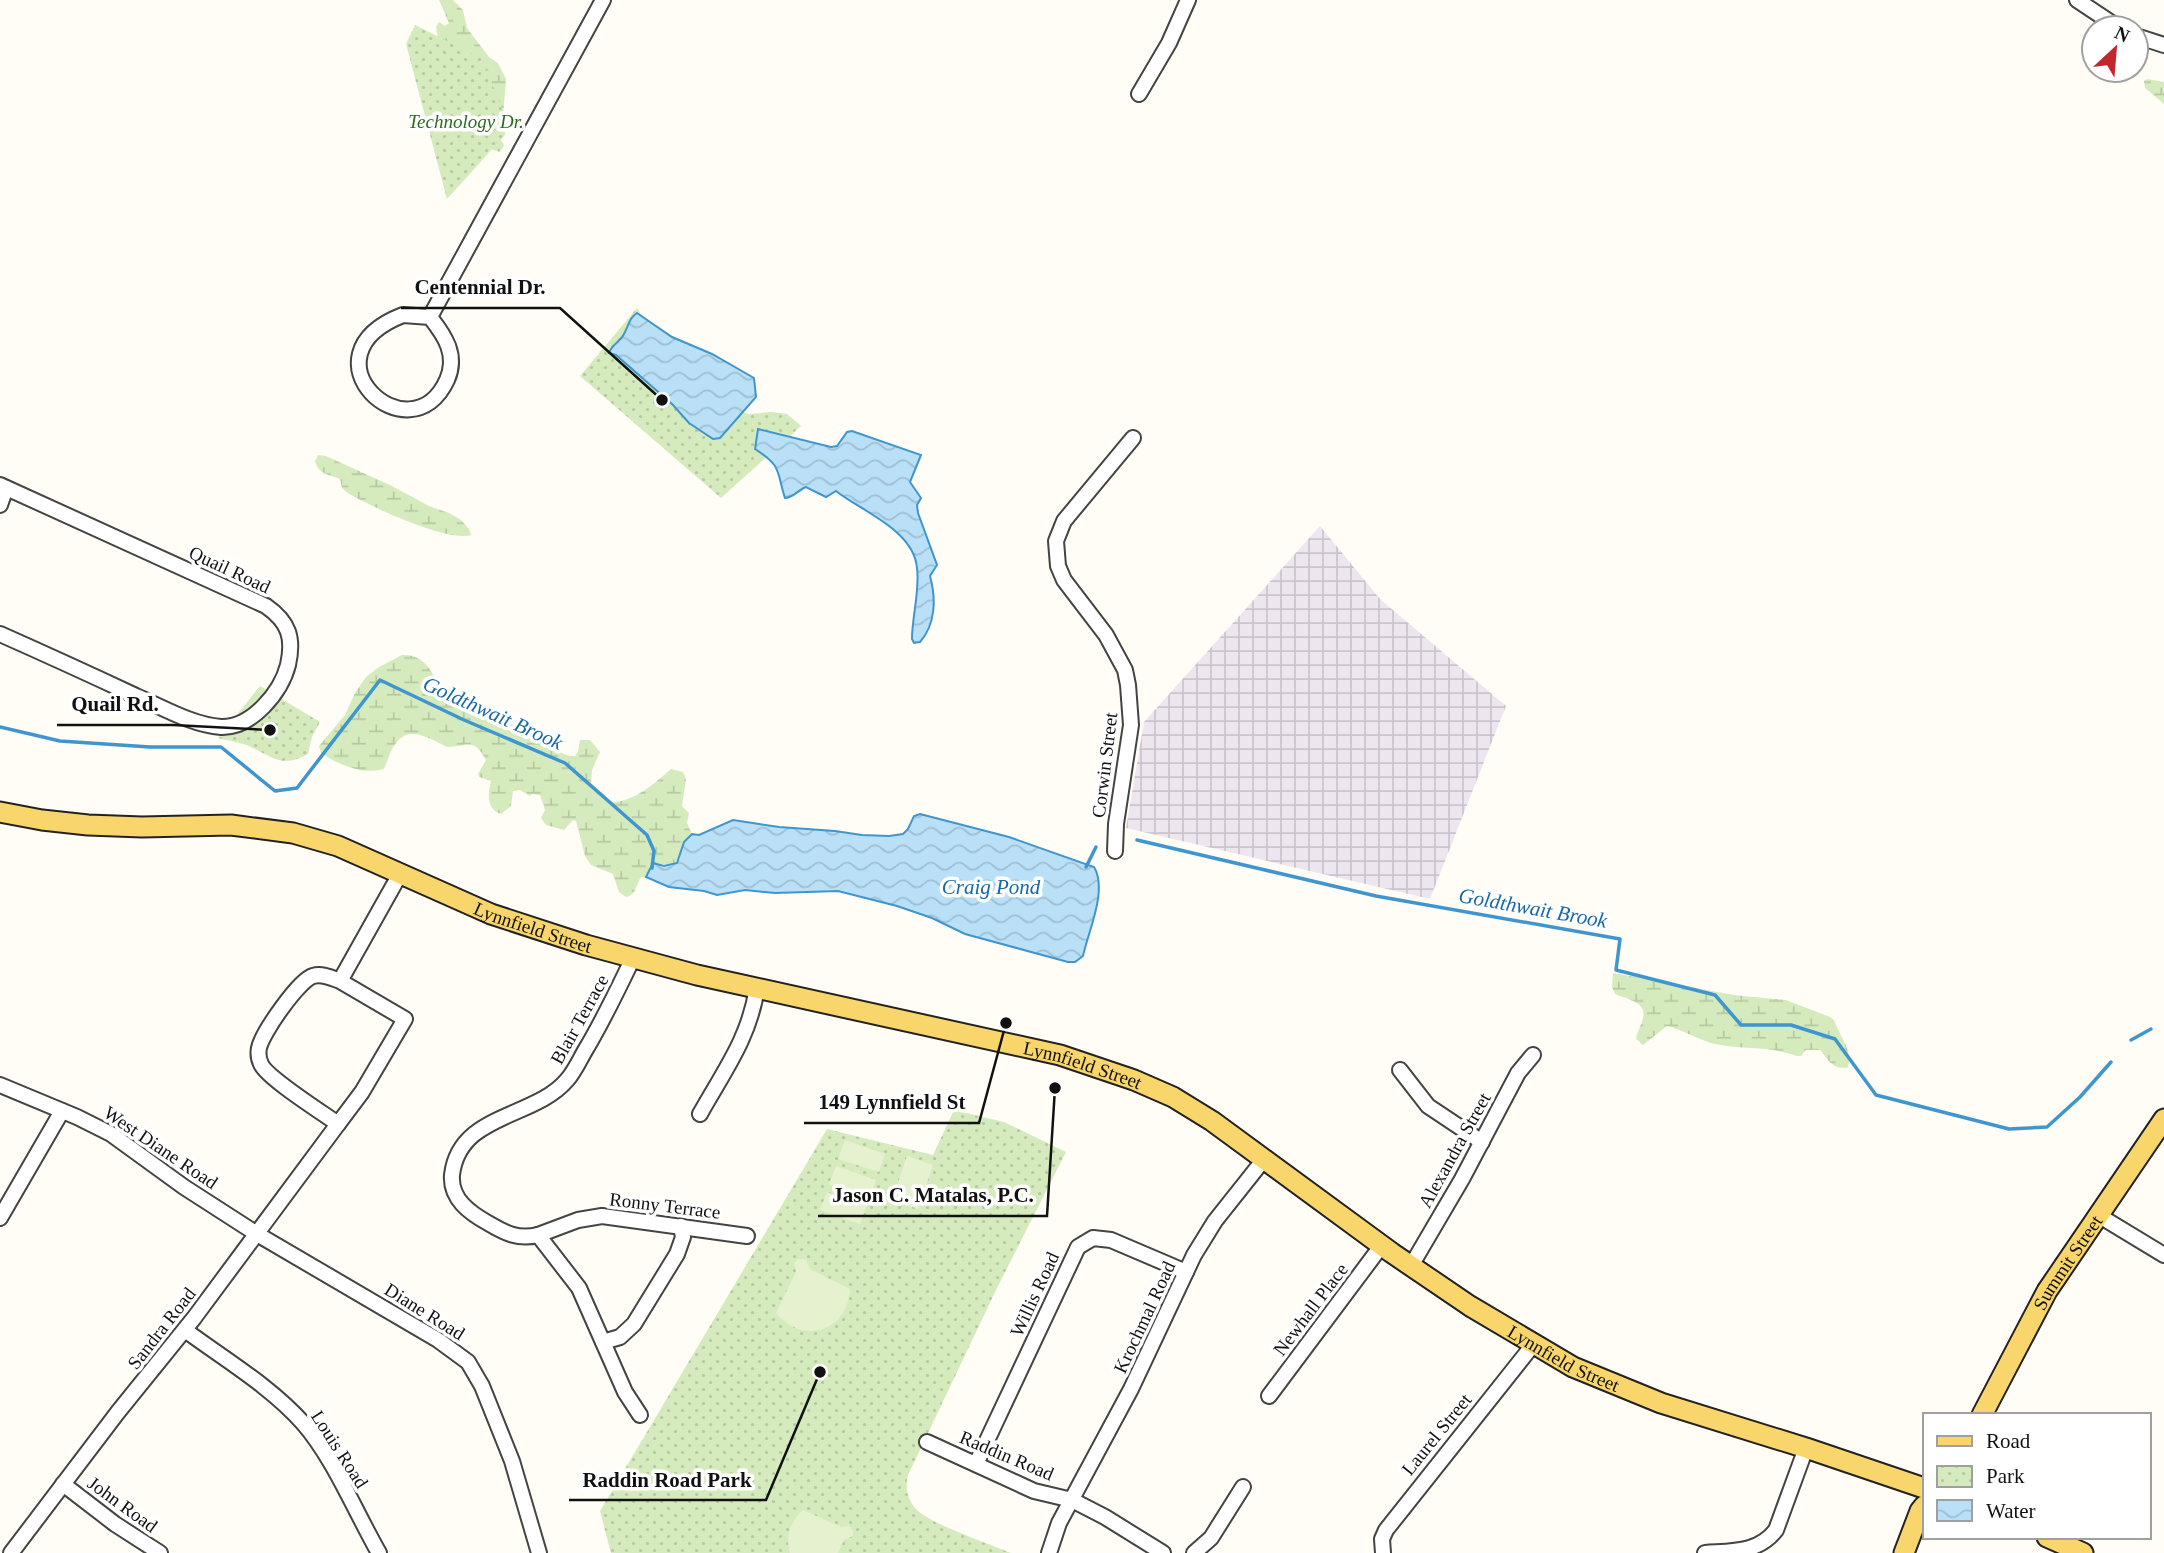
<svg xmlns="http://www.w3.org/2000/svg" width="2164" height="1553" viewBox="0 0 2164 1553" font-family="'Times New Roman',serif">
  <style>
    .industrial { fill: url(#industrial-grid) }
    .wetland { fill: url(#wetland-marsh) }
    .park { fill: url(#park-dots) }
    .pitch { fill: #e6f2cf }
    .water { fill: url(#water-waves); stroke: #3f96cf; stroke-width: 2 }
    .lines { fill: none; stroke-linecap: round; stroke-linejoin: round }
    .stream { stroke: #3f96cf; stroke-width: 3.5 }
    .minor-casing { stroke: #444; stroke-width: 18 }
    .major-casing { stroke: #222; stroke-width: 23 }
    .minor { stroke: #fff; stroke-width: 14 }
    .major { stroke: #f9d66b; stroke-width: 19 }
    .labels { text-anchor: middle; stroke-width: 7; stroke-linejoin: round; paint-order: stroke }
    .park-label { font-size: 19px; font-style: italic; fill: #2f6b1f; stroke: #fff }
    .street-label { font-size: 19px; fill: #111; stroke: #fff }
    .water-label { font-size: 21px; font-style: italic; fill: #1768a6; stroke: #fff }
    .leader { fill: none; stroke: #111; stroke-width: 2.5 }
    .callout-dot { fill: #111; stroke: #fff; stroke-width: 2.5 }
    .callout-label { font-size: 21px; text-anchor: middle; font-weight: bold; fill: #111; stroke: #fff; stroke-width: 7; stroke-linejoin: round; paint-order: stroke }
  </style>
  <defs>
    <pattern id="industrial-grid" width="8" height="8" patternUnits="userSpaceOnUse" patternTransform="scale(1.75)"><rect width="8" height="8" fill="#eee6ef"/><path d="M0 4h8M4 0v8" fill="none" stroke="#cbc4cc"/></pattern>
    <pattern id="wetland-marsh" width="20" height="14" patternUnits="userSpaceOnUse" patternTransform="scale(1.75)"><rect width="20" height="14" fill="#d5ebbd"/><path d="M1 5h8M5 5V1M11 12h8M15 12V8" fill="none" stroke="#b6c8a1"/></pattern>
    <pattern id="park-dots" width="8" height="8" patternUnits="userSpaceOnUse" patternTransform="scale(1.75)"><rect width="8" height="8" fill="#d5ebbd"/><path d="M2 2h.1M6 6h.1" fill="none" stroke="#b6c8a1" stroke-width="1.8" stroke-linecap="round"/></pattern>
    <pattern id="water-waves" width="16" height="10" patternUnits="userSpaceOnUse" patternTransform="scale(1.75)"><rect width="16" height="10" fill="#b9e0f7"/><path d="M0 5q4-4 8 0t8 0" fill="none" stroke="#9ebfd3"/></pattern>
  </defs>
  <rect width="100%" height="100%" fill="#fffdf5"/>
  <polygon class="industrial" points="1320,526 1380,599 1506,706 1430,899 1126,828 1144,722"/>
  <g class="wetland">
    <polygon points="439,0 453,0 463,10 467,28 489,57 498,63 506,79 501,140 504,145 500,152 490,149 443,67 436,27 439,22 445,26 449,23"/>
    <polygon points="2147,79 2164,82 2164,104 2145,88 2144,81"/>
    <path d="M 318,455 L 326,456 L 392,486 L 429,506 L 449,513 L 461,520 L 469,529 L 471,535 C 446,542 373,507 349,494 L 342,488 L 340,479 C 330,475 318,474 315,461 Z"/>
    <path d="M 402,655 C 425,654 432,672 441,690 L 460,694 L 483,705 L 514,726 C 539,721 550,757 575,756 L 578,752 L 580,740 L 590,740 L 600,752 L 592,770 L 591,783 L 612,802 C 634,802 655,783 671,769 L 683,772 L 686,779 L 682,806 L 689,813 L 687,823 L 692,834 L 684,842 L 679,859 L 672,865 L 653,863 L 646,877 L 641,877 C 636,885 636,895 626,897 L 619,892 L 613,874 L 591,865 L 585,856 L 576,821 L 573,820 L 564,830 L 546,825 L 541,818 L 545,810 L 540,795 L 532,794 L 530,796 L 520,790 L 513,791 L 511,806 L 501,814 C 486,809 488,794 491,781 L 479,777 L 478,774 L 486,760 C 473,737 469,746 447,747 C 432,740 410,724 396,743 C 390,750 388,761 384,769 C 362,775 339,765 321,753 L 319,746 L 345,715 L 355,693 L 366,677 L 379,667 Z"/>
    <path d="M 1613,973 L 1734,995 L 1786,1000 L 1830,1017 L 1834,1020 C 1839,1036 1853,1049 1848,1067 C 1833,1071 1829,1060 1820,1050 L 1806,1050 L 1801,1056 L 1797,1056 C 1767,1045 1743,1050 1715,1044 C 1698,1040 1684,1030 1667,1026 L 1643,1045 L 1636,1039 C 1637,1031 1642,1025 1643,1017 C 1647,1002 1626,999 1615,994 L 1612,987 Z"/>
  </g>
  <g class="park">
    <path d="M 415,25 L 483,59 L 482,63 C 494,92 505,102 505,135 L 447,199 L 406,44 Z"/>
    <polygon points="637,308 650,331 730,409 749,414 771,412 787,414 801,426 721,498 580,376"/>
    <path d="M 260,686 L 320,722 L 312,737 L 308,754 C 283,768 274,758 251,747 C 241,742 228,741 218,738 Z"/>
    <path d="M 954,1110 L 1004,1122 L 1066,1152 L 996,1290 L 908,1475 C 905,1488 907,1500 917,1510 C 929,1523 992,1545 1011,1553 L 611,1553 L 600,1511 L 827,1129 L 933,1155 Z"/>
  </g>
  <g class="pitch">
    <polygon points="845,1140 885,1154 879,1172 838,1159"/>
    <polygon points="907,1156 933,1165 918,1209 892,1200"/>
    <polygon points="836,1166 876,1180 870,1199 829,1184"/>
    <polygon points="827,1192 867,1205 860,1224 820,1210"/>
    <path d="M 799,1259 L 806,1259 L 810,1269 L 850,1289 C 848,1331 803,1346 776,1313 L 796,1272 L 794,1263 Z"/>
    <path d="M 803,1510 L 841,1527 L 849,1526 L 853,1530 L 853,1536 L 844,1540 L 838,1553 L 790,1553 C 785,1536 790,1522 803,1510 Z"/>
  </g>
  <g class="water">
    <path d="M 637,313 L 672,337 L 712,354 L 754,378 L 756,397 L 720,438 L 713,439 L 689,423 L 673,405 L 616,355 L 609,353 C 612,344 620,342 624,334 C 629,325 629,318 637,313 Z"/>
    <path d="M 758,429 L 831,447 L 837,446 L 847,432 L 852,431 L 921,455 L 910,482 L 921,498 L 917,505 L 918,513 L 937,565 L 930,576 C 936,598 936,624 920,642 L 914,643 L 912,639 C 912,616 920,591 917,568 C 914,530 861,511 836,491 L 826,497 L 806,487 C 798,490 793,498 785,498 C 776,471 783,467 755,449 Z"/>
    <path d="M 920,814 L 1009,837 L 1094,867 C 1108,890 1088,932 1083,956 L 1075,962 L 1068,962 L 965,934 L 932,918 L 897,906 L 838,891 L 775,893 L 745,890 L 717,895 L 704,891 L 669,887 L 646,877 L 653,863 L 664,866 L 677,863 L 684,842 L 692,834 L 699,835 L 733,820 L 779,827 L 835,831 L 862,835 L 889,836 L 903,834 L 908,829 L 914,816 Z"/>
  </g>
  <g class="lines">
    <g class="stream">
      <polyline points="0,727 60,741 150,747 221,747 275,791 297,788 380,680 464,720 565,763 647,835 654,851 652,868"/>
      <polyline points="1137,840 1376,896 1620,939 1616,970 1715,995 1741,1025 1791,1025 1835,1039 1876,1095 2009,1129 2047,1127 2080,1097 2111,1062"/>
      <polyline points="1086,867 1096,847"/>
      <polyline points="2131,1040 2151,1029"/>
    </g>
    <defs>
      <g id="minor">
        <polyline points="2077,0 2119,28"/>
        <polyline points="2136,36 2164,45"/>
        <polyline points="1139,94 1169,43 1188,0"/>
        <path d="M 403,315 L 430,317 C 445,336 458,355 447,380 C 410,460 297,356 403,315 Z"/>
        <polyline points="430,317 603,0"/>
        <path d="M 0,485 L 266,606 C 289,622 294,638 288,665 C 281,692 252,728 221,727 C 192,725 162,707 136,696 C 91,675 45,654 0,634"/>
        <polyline points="0,505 6,488"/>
        <polyline points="1115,851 1116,824 1131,725 1128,685 1125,670 1106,635 1064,580 1058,566 1056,541 1064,521 1133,438"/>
        <path d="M 633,958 C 618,989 604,1019 586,1049 C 580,1059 575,1071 567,1080 C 534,1119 459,1113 452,1175 C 450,1199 470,1213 488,1223 C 505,1233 518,1240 538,1235 L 579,1288 L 625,1392 L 640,1415"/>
        <path d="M 340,981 C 332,978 322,973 313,976 C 299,980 262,1033 259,1048 C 258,1053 259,1060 261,1064 C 267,1078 323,1113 338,1124 L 362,1092 L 405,1019 L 340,981 L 400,874"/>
        <polyline points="1400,1070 1428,1106 1482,1142"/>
        <polyline points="0,1085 77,1117 111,1134 184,1187 257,1234 438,1340 468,1362 482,1386 512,1461 539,1553"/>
        <path d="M 700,1114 C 724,1071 750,1037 757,987"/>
        <polyline points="2098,1215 2164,1255"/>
        <polyline points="0,1218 62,1111"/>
        <polyline points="538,1235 578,1220 602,1216 747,1236"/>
        <polyline points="1411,1266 1462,1179 1518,1073 1533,1055"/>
        <path d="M 185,1330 C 224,1359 270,1386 303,1423 C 333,1457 356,1513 379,1553"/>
        <polyline points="603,1342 620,1337 634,1324 677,1254 683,1237 681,1226"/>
        <polyline points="1269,1396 1382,1245"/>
        <polyline points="927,1442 1034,1491 1072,1500 1105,1517 1163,1553"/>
        <polyline points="976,1464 1078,1247 1093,1238 1111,1240 1186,1272"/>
        <polyline points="63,1484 115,1524 160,1553"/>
        <polyline points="11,1553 118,1412 194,1318 338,1124"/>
        <polyline points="1049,1553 1059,1523 1131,1389 1194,1255 1215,1221 1265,1158"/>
        <polyline points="1194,1553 1211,1538 1243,1487"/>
        <polyline points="1383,1553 1382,1539 1386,1530 1533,1345"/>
        <path d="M 1705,1553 C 1733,1551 1758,1553 1776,1530 L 1806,1448"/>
      </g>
      <g id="major">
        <path id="s1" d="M 0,812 L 42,820 L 88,825 L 142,827 L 231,825 L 293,833 L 338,846 L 491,914 L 586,945 L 697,975 L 1060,1055 L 1134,1080 L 1173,1097 L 1212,1121 L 1392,1253 L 1470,1306 L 1573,1367 L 1661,1403 L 1806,1448 L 1924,1488"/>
        <path id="s2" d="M 1982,1415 L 2047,1291 L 2164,1119"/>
        <polyline points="2047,1537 2083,1553"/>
        <polyline points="1904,1553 1920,1511 1924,1506"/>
      </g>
    </defs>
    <use href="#minor" class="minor-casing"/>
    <use href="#major" class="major-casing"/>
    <use href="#minor" class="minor"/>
    <use href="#major" class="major"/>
  </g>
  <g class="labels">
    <g class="park-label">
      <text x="466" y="128">Technology Dr.</text>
    </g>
    <g class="street-label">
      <text transform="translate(230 569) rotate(25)" y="7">Quail Road</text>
      <text transform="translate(1104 765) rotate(-83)" y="7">Corwin Street</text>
      <text dy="7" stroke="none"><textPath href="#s1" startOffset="553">Lynnfield Street</textPath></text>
      <text transform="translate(579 1019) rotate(-61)" y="7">Blair Terrace</text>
      <text dy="7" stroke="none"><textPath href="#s1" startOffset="1120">Lynnfield Street</textPath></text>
      <text transform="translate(161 1147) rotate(34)" y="7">West Diane Road</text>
      <text transform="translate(1454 1150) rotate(-61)" y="7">Alexandra Street</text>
      <text transform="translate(665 1205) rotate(7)" y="7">Ronny Terrace</text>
      <text dy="7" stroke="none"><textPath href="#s2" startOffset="175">Summit Street</textPath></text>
      <text transform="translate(1034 1294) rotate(-65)" y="7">Willis Road</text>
      <text transform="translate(1310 1309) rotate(-53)" y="7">Newhall Place</text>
      <text transform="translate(425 1311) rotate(32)" y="7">Diane Road</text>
      <text transform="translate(1144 1317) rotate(-65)" y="7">Krochmal Road</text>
      <text transform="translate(161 1328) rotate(-52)" y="7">Sandra Road</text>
      <text dy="7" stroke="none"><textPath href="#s1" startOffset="1687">Lynnfield Street</textPath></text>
      <text transform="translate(1436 1434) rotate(-51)" y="7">Laurel Street</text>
      <text transform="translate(340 1449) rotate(57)" y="7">Louis Road</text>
      <text transform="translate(1007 1455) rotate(23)" y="7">Raddin Road</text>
      <text transform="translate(123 1504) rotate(36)" y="7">John Road</text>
    </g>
    <g class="water-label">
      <text transform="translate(493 713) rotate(24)" y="7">Goldthwait Brook</text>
      <text x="991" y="894">Craig Pond</text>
      <text transform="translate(1533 908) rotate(10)" y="7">Goldthwait Brook</text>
    </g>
  </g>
  <path class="leader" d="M662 400L560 308H401M270 730L173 725H57M1006 1023L979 1123H804M1055 1088L1047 1216H818M820 1372L766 1500H569"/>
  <g class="callout-dot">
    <circle cx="662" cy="400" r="7"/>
    <circle cx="270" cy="730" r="7"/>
    <circle cx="1006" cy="1023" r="7"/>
    <circle cx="1055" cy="1088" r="7"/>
    <circle cx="820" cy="1372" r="7"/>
  </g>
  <g class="callout-label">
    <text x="480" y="294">Centennial Dr.</text>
    <text x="115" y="711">Quail Rd.</text>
    <text x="892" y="1109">149 Lynnfield St</text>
    <text x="933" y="1202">Jason C. Matalas, P.C.</text>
    <text x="667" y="1487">Raddin Road Park</text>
  </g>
  <rect x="1923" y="1413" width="228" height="126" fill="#ffffff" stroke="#a0a0a0" stroke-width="2"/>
  <rect x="1937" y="1436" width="35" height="10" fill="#f9d66b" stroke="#a0a0a0" stroke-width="2"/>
  <text x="1986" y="1448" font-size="21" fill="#111111">Road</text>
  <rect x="1937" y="1466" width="35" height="21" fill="url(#park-dots)" stroke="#a0a0a0" stroke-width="2"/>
  <text x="1986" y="1483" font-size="21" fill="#111111">Park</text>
  <rect x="1937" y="1500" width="35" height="21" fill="url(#water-waves)" stroke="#a0a0a0" stroke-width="2"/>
  <text x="1986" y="1518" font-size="21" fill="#111111">Water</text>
  <g transform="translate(2115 49) rotate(26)"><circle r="33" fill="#ffffff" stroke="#a0a0a0" stroke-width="2"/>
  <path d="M0-5L12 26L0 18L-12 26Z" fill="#c4262e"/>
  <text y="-10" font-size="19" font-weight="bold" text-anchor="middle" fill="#111111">N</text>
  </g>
</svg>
